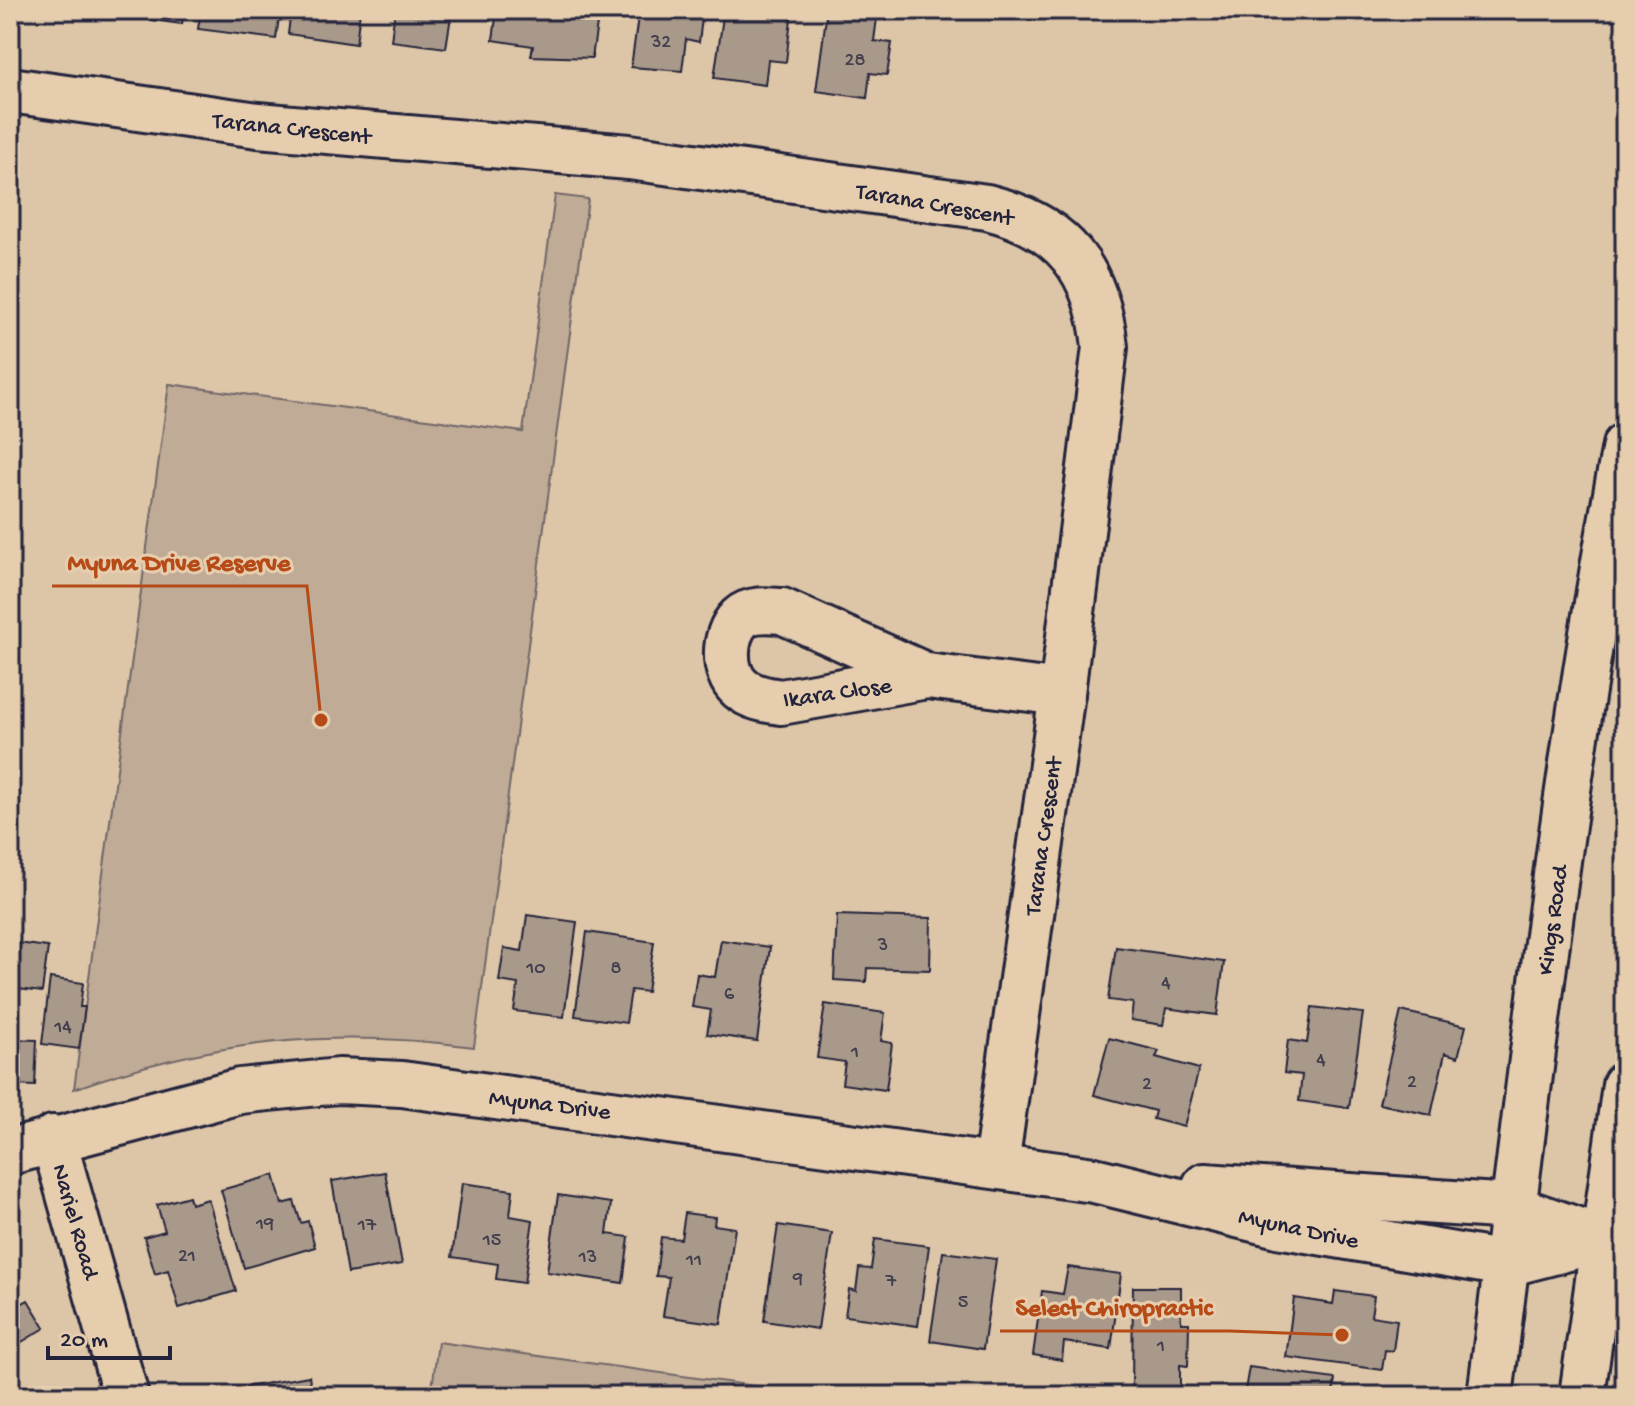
<svg xmlns="http://www.w3.org/2000/svg" width="1635" height="1406" viewBox="0 0 1635 1406" font-family="'Gochi Hand',sans-serif">
  <style>
    .green { fill: #bfab96; stroke: #706668; stroke-width: 2 }
    .building { fill: #a9998a; stroke: #22223b; stroke-width: 2 }
    .lines { fill: none; stroke-linecap: round; stroke-linejoin: round }
    .minor-casing { stroke: #22223b; stroke-width: 50 }
    .major-casing { stroke: #22223b; stroke-width: 50 }
    .minor { stroke: #e5cdad; stroke-width: 44 }
    .major { stroke: #e5cdad; stroke-width: 44 }
    .labels { text-anchor: middle; stroke-width: 6; stroke-linejoin: round; paint-order: stroke }
    .number-label { font-size: 20px; fill: #44404f }
    .street-label { font-size: 24px; fill: #22223b; stroke: #e5cdad }
    .leader { fill: none; stroke: #b64b18; stroke-width: 3 }
    .callout-dot { fill: #b64b18; stroke: #e5cdad; stroke-width: 3 }
    .callout-label { font-size: 26px; text-anchor: middle; font-weight: bold; fill: #b64b18; stroke: #e5cdad; stroke-width: 6; stroke-linejoin: round; paint-order: stroke }
  </style>
  <rect width="100%" height="100%" fill="#ddc6a8"/>
  <filter id="ink" filterUnits="userSpaceOnUse"><feTurbulence type="fractalNoise" baseFrequency=".0125" numOctaves="2"/><feDisplacementMap in="SourceGraphic" scale="16" xChannelSelector="R" yChannelSelector="G"/><feConvolveMatrix kernelMatrix="1 2 1 2 8 2 1 2 1" color-interpolation-filters="sRGB"/></filter>
  <g filter="url(#ink)">
    <g class="green">
      <path d="M 555,195 L 588,199 L 474,1047 C 331,1028 210,1040 74,1089 L 169,384 L 523,432 Z"/>
      <polygon points="438,1342 827,1396 431,1396"/>
    </g>
    <g class="building">
      <polygon points="103,10 184,10 182,24 102,13"/>
      <polygon points="201,10 280,10 276,39 198,29"/>
      <polygon points="291,10 360,10 356,44 288,34"/>
      <polygon points="395,10 452,10 446,48 391,41"/>
      <polygon points="497,10 599,10 592,58 531,56 533,46 493,40"/>
      <polygon points="639,10 703,10 699,42 686,39 682,71 631,67"/>
      <polygon points="724,10 792,10 786,62 768,60 765,85 714,78"/>
      <polygon points="827,10 878,10 874,41 892,43 887,75 870,73 867,98 816,91"/>
      <polygon points="527,915 577,922 564,1017 514,1011 518,984 499,981 504,948 522,951"/>
      <polygon points="837,915 931,918 930,970 867,968 866,982 834,980"/>
      <polygon points="587,932 654,942 647,992 631,990 626,1023 575,1016"/>
      <polygon points="721,940 770,947 757,1041 707,1034 711,1010 692,1007 697,974 715,977"/>
      <polygon points="10,942 48,947 42,992 10,988"/>
      <polygon points="1116,947 1224,962 1217,1015 1166,1008 1163,1025 1131,1020 1133,1003 1108,1000"/>
      <polygon points="50,978 83,983 80,1007 85,1007 79,1049 42,1044"/>
      <polygon points="825,1004 885,1013 881,1041 892,1043 886,1090 842,1084 845,1062 817,1058"/>
      <polygon points="1312,1007 1363,1013 1349,1108 1299,1101 1302,1075 1284,1073 1288,1040 1307,1043"/>
      <polygon points="1401,1011 1466,1026 1458,1057 1445,1053 1431,1115 1379,1104"/>
      <polygon points="1109,1038 1159,1051 1156,1057 1199,1069 1184,1127 1153,1119 1155,1111 1094,1095"/>
      <polygon points="10,1039 37,1040 35,1086 10,1085"/>
      <polygon points="385,1172 402,1264 348,1273 332,1181"/>
      <polygon points="274,1175 282,1204 294,1201 301,1223 308,1221 315,1247 244,1268 221,1190"/>
      <polygon points="462,1183 513,1190 510,1216 533,1220 524,1283 496,1279 498,1264 452,1257"/>
      <polygon points="558,1195 611,1203 607,1234 629,1237 623,1283 547,1272"/>
      <polygon points="189,1196 191,1204 208,1199 236,1291 179,1308 168,1270 155,1274 144,1237 165,1231 157,1205"/>
      <polygon points="685,1213 715,1217 714,1225 735,1228 721,1324 663,1316 669,1277 656,1276 661,1237 681,1239"/>
      <polygon points="778,1225 832,1233 818,1329 764,1321"/>
      <polygon points="875,1239 929,1246 918,1326 845,1316 849,1289 856,1291 859,1268 871,1269"/>
      <polygon points="943,1252 996,1259 983,1349 930,1341"/>
      <polygon points="1068,1267 1121,1274 1111,1349 1064,1342 1062,1360 1033,1355 1042,1291 1063,1294"/>
      <polygon points="1133,1287 1181,1287 1181,1323 1189,1323 1188,1366 1180,1365 1180,1390 1132,1389"/>
      <polygon points="1335,1291 1374,1296 1371,1316 1397,1320 1393,1351 1385,1350 1382,1370 1286,1357 1294,1298 1333,1304"/>
      <polygon points="10,1295 17,1306 28,1300 45,1328 10,1349"/>
      <polygon points="1249,1367 1335,1379 1333,1395 1343,1396 1244,1396"/>
      <polygon points="309,1376 313,1396 247,1396 246,1387"/>
    </g>
    <g class="lines">
      <defs>
        <g id="minor">
          <path d="M 10,90 L 258,125 L 629,157 L 987,207 C 1064,226 1097,270 1105,347 L 1062,693 L 996,1165"/>
          <path d="M 927,676 L 781,702 C 768,700 751,698 740,688 C 722,672 723,635 740,618 C 751,608 769,610 782,611 L 927,676 L 1062,693"/>
          <polyline points="53,1138 126,1396"/>
          <polyline points="10,1152 240,1091 339,1081 402,1084 1094,1180 1278,1225 1506,1264"/>
          <polyline points="1205,1186 1511,1207"/>
        </g>
        <g id="major">
          <polyline points="1511,1207 1603,1239"/>
          <polyline points="1506,1264 1603,1239"/>
          <path d="M 1490,1396 C 1530,1079 1565,760 1625,446"/>
          <polyline points="1582,1396 1625,1085"/>
        </g>
      </defs>
      <use href="#minor" class="minor-casing"/>
      <use href="#major" class="major-casing"/>
      <use href="#minor" class="minor"/>
      <use href="#major" class="major"/>
    </g>
  </g>
  <g class="labels">
    <g class="number-label">
      <text x="661" y="47">32</text>
      <text x="855" y="65">28</text>
      <text x="883" y="950">3</text>
      <text x="536" y="973">10</text>
      <text x="616" y="973">8</text>
      <text x="1166" y="988">4</text>
      <text x="729" y="999">6</text>
      <text x="63" y="1032">14</text>
      <text x="855" y="1057">1</text>
      <text x="1321" y="1065">4</text>
      <text x="1412" y="1087">2</text>
      <text x="1147" y="1089">2</text>
      <text x="265" y="1229">19</text>
      <text x="367" y="1230">17</text>
      <text x="492" y="1245">15</text>
      <text x="187" y="1261">21</text>
      <text x="588" y="1262">13</text>
      <text x="694" y="1265">11</text>
      <text x="798" y="1284">9</text>
      <text x="891" y="1286">7</text>
      <text x="963" y="1307">5</text>
      <text x="1161" y="1351">1</text>
    </g>
    <g class="street-label">
      <text transform="translate(292 127) rotate(6)" y="8">Tarana Crescent</text>
      <text transform="translate(935 203) rotate(10)" y="8">Tarana Crescent</text>
      <text transform="translate(837 691) rotate(-8)" y="8">Ikara Close</text>
      <text transform="translate(1042 836) rotate(-82)" y="8">Tarana Crescent</text>
      <text transform="translate(1551 920) rotate(-82)" y="8">Kings Road</text>
      <text transform="translate(550 1103) rotate(7)" y="8">Myuna Drive</text>
      <text transform="translate(77 1221) rotate(74)" y="8">Nariel Road</text>
      <text transform="translate(1299 1227) rotate(12)" y="8">Myuna Drive</text>
    </g>
  </g>
  <path class="leader" d="M321 720L307 586H52M1342 1335L1229 1331H1000"/>
  <g class="callout-dot">
    <circle cx="321" cy="720" r="8"/>
    <circle cx="1342" cy="1335" r="8"/>
  </g>
  <g class="callout-label">
    <text x="179" y="570">Myuna Drive Reserve</text>
    <text x="1114" y="1315">Select Chiropractic</text>
  </g>
  <rect width="1635" height="1406" fill="none" stroke="#e5cdad" stroke-width="40"/>
  <rect x="20" y="20" width="1595" height="1366" fill="none" stroke="#22223b" stroke-width="3" filter="url(#ink)"/>
  <path d="M48 1346v12h122v-12" fill="none" stroke="#22223b" stroke-width="4"/>
  <text x="60" y="1346" font-size="24" fill="#22223b" stroke="#e5cdad" stroke-width="6" paint-order="stroke">20 m</text>
</svg>
